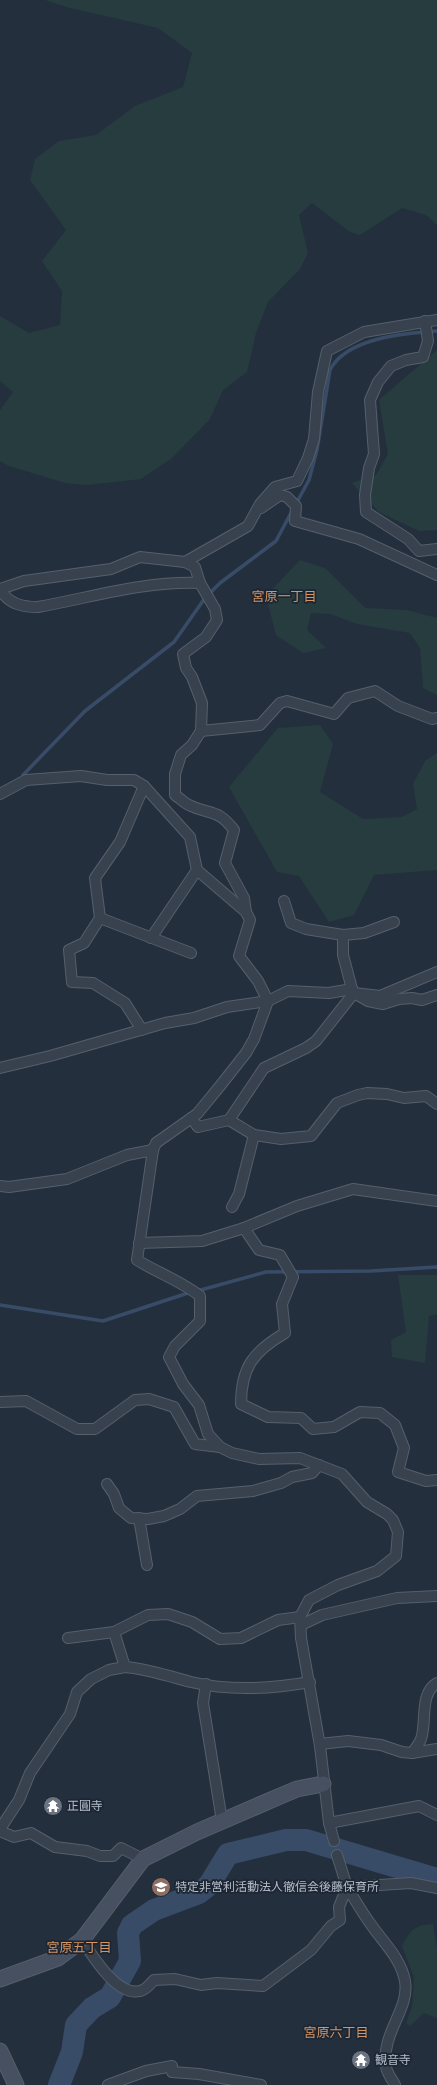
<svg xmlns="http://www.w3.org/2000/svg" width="437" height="2085" viewBox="0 0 437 2085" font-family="'Golos Text','Noto Sans JP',sans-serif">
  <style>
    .green { fill: #263c3f }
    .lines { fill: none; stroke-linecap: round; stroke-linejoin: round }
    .stream { stroke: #394c67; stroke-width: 3.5 }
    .river { stroke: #394c67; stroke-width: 22 }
    .street-casing { stroke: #565f6c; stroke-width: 12 }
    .secondary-casing { stroke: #565f6c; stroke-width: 17 }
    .street { stroke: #38414e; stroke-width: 10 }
    .secondary { stroke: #465061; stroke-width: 15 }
    .labels { text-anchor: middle; stroke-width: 3.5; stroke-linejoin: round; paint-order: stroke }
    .poi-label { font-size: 12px; fill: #b4bcc9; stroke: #1d2633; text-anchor: start }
    .neighbourhood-label { font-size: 13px; fill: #d59563; stroke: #1d2633 }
  </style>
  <rect width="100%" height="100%" fill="#242f3e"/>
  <g class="green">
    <polygon points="45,0 437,0 437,225 426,215 402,208 360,235 350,232 312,203 299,215 308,253 300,269 268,302 256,333 247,372 223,390 210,419 172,458 141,479 87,485 65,483 9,466 0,461 0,410 13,392 0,381 0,316 29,333 60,325 62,291 42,261 66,230 30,180 35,159 59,141 96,135 135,106 183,87 192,53 158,28 70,8"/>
    <polygon points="437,350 437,530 419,531 379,512 352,483 376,475 388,454 379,400"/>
    <polygon points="300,560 325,568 365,608 407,610 437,618 437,695 423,688 420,648 410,633 357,624 330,614 311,613 307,630 326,648 303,653 276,635 266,596"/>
    <polygon points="320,725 333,744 320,792 363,819 402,817 417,809 413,784 425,761 437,753 437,870 374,875 354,915 329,922 299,876 277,872 229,787 278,728"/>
    <polygon points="398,1275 437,1275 437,1314 429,1316 425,1363 392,1357 391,1340 406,1332"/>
    <path d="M 433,1924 L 437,1949 L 437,2018 L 424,2013 L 410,2026 L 406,2023 L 412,2007 L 414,1978 L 402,1946 C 411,1930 414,1925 433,1924 Z"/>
  </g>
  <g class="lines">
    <g class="stream">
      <path d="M 296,504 L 309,480 L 317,450 L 330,370 C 346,338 405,333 437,331"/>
      <polyline points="23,775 85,711 174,642 205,598 220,583 276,541 292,511"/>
      <polyline points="197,1291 266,1272 371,1271 437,1267"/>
      <polyline points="0,1305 103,1321 191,1292"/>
    </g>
    <polyline class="river" points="59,2085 72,2052 76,2025 92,2008 110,1997 130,1961 128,1933 132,1925 154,1910 199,1893 209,1885 228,1854 286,1840 306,1840 437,1879"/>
    <defs>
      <g id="street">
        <polyline points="425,321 428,341 423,357 406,360 391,366 378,382 370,400 374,454 369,468 365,495 366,512 408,539 419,551 437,549"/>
        <polyline points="261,508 280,495 287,497 296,506 295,521 359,539 437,575"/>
        <polyline points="185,562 248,526 260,504 275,487 297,481 308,458 314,439 318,392 327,351 364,332 437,320"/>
        <polyline points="0,589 24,581 111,569 140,557 185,562 195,567 200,583"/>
        <path d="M 0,590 C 10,604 21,607 38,607 C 93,597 144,581 200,583 L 215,609 L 217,620 L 206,637 L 183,654 L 186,668 L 192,677 L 202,703 L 201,731 L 192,745 L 181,755 L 175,774 L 175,795 C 180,798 185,804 191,806 C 211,815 218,809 234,830 L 225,863 L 244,898 L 246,912 L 250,920 L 239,956 L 258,981 L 268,1001 L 254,1039 L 246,1053 L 220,1086 L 197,1114 L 156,1143 L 153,1150 L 137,1260 C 158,1273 181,1281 200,1296 L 200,1321 L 175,1346 L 169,1357 L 183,1384 L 199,1405 L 208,1434 L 220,1447"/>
        <polyline points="201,731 260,725 280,703 287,701 334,714 348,698 375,691 398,706 432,719 437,718"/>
        <polyline points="0,794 26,780 81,776 107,780 134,780 144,786 190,837 197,870 246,912"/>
        <polyline points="284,901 291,923 306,929 343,935"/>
        <polyline points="100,918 191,953"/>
        <polyline points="151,938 197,870"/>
        <polyline points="352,989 343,955 343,935 364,933 394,922"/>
        <polyline points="142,1030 125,1003 93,983 72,982 69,950 84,943 100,918 95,878 120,842 144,786"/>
        <polyline points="0,1068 50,1056 165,1023 194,1018 227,1007 268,1001 288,991 329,993 352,989 354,993 368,1001 383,1004 399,999 412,998 422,1000 437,995"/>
        <polyline points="191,1118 198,1127 229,1120 264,1068 306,1048 316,1041 354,993 380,996 437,972"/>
        <polyline points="229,1120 254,1135 281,1139 311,1136 337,1103 358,1095 367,1093 387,1094 404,1098 426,1096 437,1104"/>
        <polyline points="0,1186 9,1187 67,1179 127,1155 153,1150"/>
        <polyline points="232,1207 239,1194 254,1135"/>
        <path d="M 244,1228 L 259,1250 L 280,1255 L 293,1277 L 282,1304 L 285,1333 C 254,1351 241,1367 241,1404 L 268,1417 L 301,1418 L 313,1429 L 334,1427 L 360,1412 L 380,1413 L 395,1425 L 404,1448 L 398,1472 L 426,1481 L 437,1480"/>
        <polyline points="139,1243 202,1241 244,1228 297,1206 353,1189 437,1201"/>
        <polyline points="0,1402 26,1401 77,1429 95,1429 135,1400 149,1399 174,1407 195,1444 220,1447 232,1453 259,1459 300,1458 342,1474 367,1502 387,1514 393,1520 398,1532 396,1556 377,1571 338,1585 309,1600 300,1617 301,1638 320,1746 329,1823"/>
        <polyline points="107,1484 114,1494 119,1508 131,1518 148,1519 164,1516 180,1509 197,1496 253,1491 281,1483 292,1477 312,1473 319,1465"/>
        <polyline points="139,1518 147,1565"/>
        <polyline points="301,1625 322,1615 397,1598 437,1596"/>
        <polyline points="114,1632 125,1667"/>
        <polyline points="68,1638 114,1632 148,1615 168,1614 192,1622 220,1639 241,1638 278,1620 300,1617"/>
        <polyline points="206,1684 203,1703 222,1821"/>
        <polyline points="320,1744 348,1741 381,1745 402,1752 412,1753 437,1749"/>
        <path d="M 412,1753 C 415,1749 419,1744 421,1739 C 427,1723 419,1693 437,1683"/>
        <path d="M 0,1829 L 19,1800 L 30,1773 L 70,1714 L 77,1692 L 91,1679 L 109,1670 L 125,1667 L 134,1668 C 153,1671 172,1677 191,1682 C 229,1691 271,1689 310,1682"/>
        <polyline points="0,1831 14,1837 31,1833 55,1847 87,1851 100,1856 113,1856 121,1848 143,1859"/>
        <polyline points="334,1841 329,1823 419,1806 437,1815"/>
        <path d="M 82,1940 C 92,1955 117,1997 140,1991 C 146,1990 150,1984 154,1980 L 175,1979 L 201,1985 L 217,1983 L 263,1986 L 311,1950 L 331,1926 L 340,1920 L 339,1907 L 347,1887 L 337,1855"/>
        <polyline points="172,2072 199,2074 261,2085"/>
        <polyline points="108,2085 146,2071 172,2066"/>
        <path d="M 395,2085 C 392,2079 386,2072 386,2066 C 381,2033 410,2009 405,1981 C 401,1959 384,1943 372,1926 C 363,1914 355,1900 347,1887 L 411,1883 L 437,1888"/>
      </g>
      <g id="secondary">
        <polyline points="0,1979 58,1958 82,1940 143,1859 197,1832 278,1797 297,1789 323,1784"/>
        <polyline points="0,2051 16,2085"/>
      </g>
    </defs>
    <use href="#street" class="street-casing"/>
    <use href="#secondary" class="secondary-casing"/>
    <use href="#street" class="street"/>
    <use href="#secondary" class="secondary"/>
  </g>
  <defs>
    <symbol id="temple-disc" viewBox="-11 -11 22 22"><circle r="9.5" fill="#6b7280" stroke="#1d2633"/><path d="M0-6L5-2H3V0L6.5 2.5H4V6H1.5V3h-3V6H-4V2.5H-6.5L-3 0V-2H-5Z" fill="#fff"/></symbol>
    <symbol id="school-disc" viewBox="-11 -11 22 22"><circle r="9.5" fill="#8d6e63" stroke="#1d2633"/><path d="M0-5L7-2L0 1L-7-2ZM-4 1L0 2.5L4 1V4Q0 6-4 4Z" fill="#fff"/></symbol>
  </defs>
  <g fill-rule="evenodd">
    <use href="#temple-disc" x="42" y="1795" width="22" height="22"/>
    <use href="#school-disc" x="150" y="1876" width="22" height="22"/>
    <use href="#temple-disc" x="350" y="2049" width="22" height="22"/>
  </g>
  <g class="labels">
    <g class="poi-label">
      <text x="67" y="1810">正圓寺</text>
      <text x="175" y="1891">特定非営利活動法人徹信会後藤保育所</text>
      <text x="375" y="2064">観音寺</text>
    </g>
    <g class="neighbourhood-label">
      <text x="284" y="601">宮原一丁目</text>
      <text x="79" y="1952">宮原五丁目</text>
      <text x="336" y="2037">宮原六丁目</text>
    </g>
  </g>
</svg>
